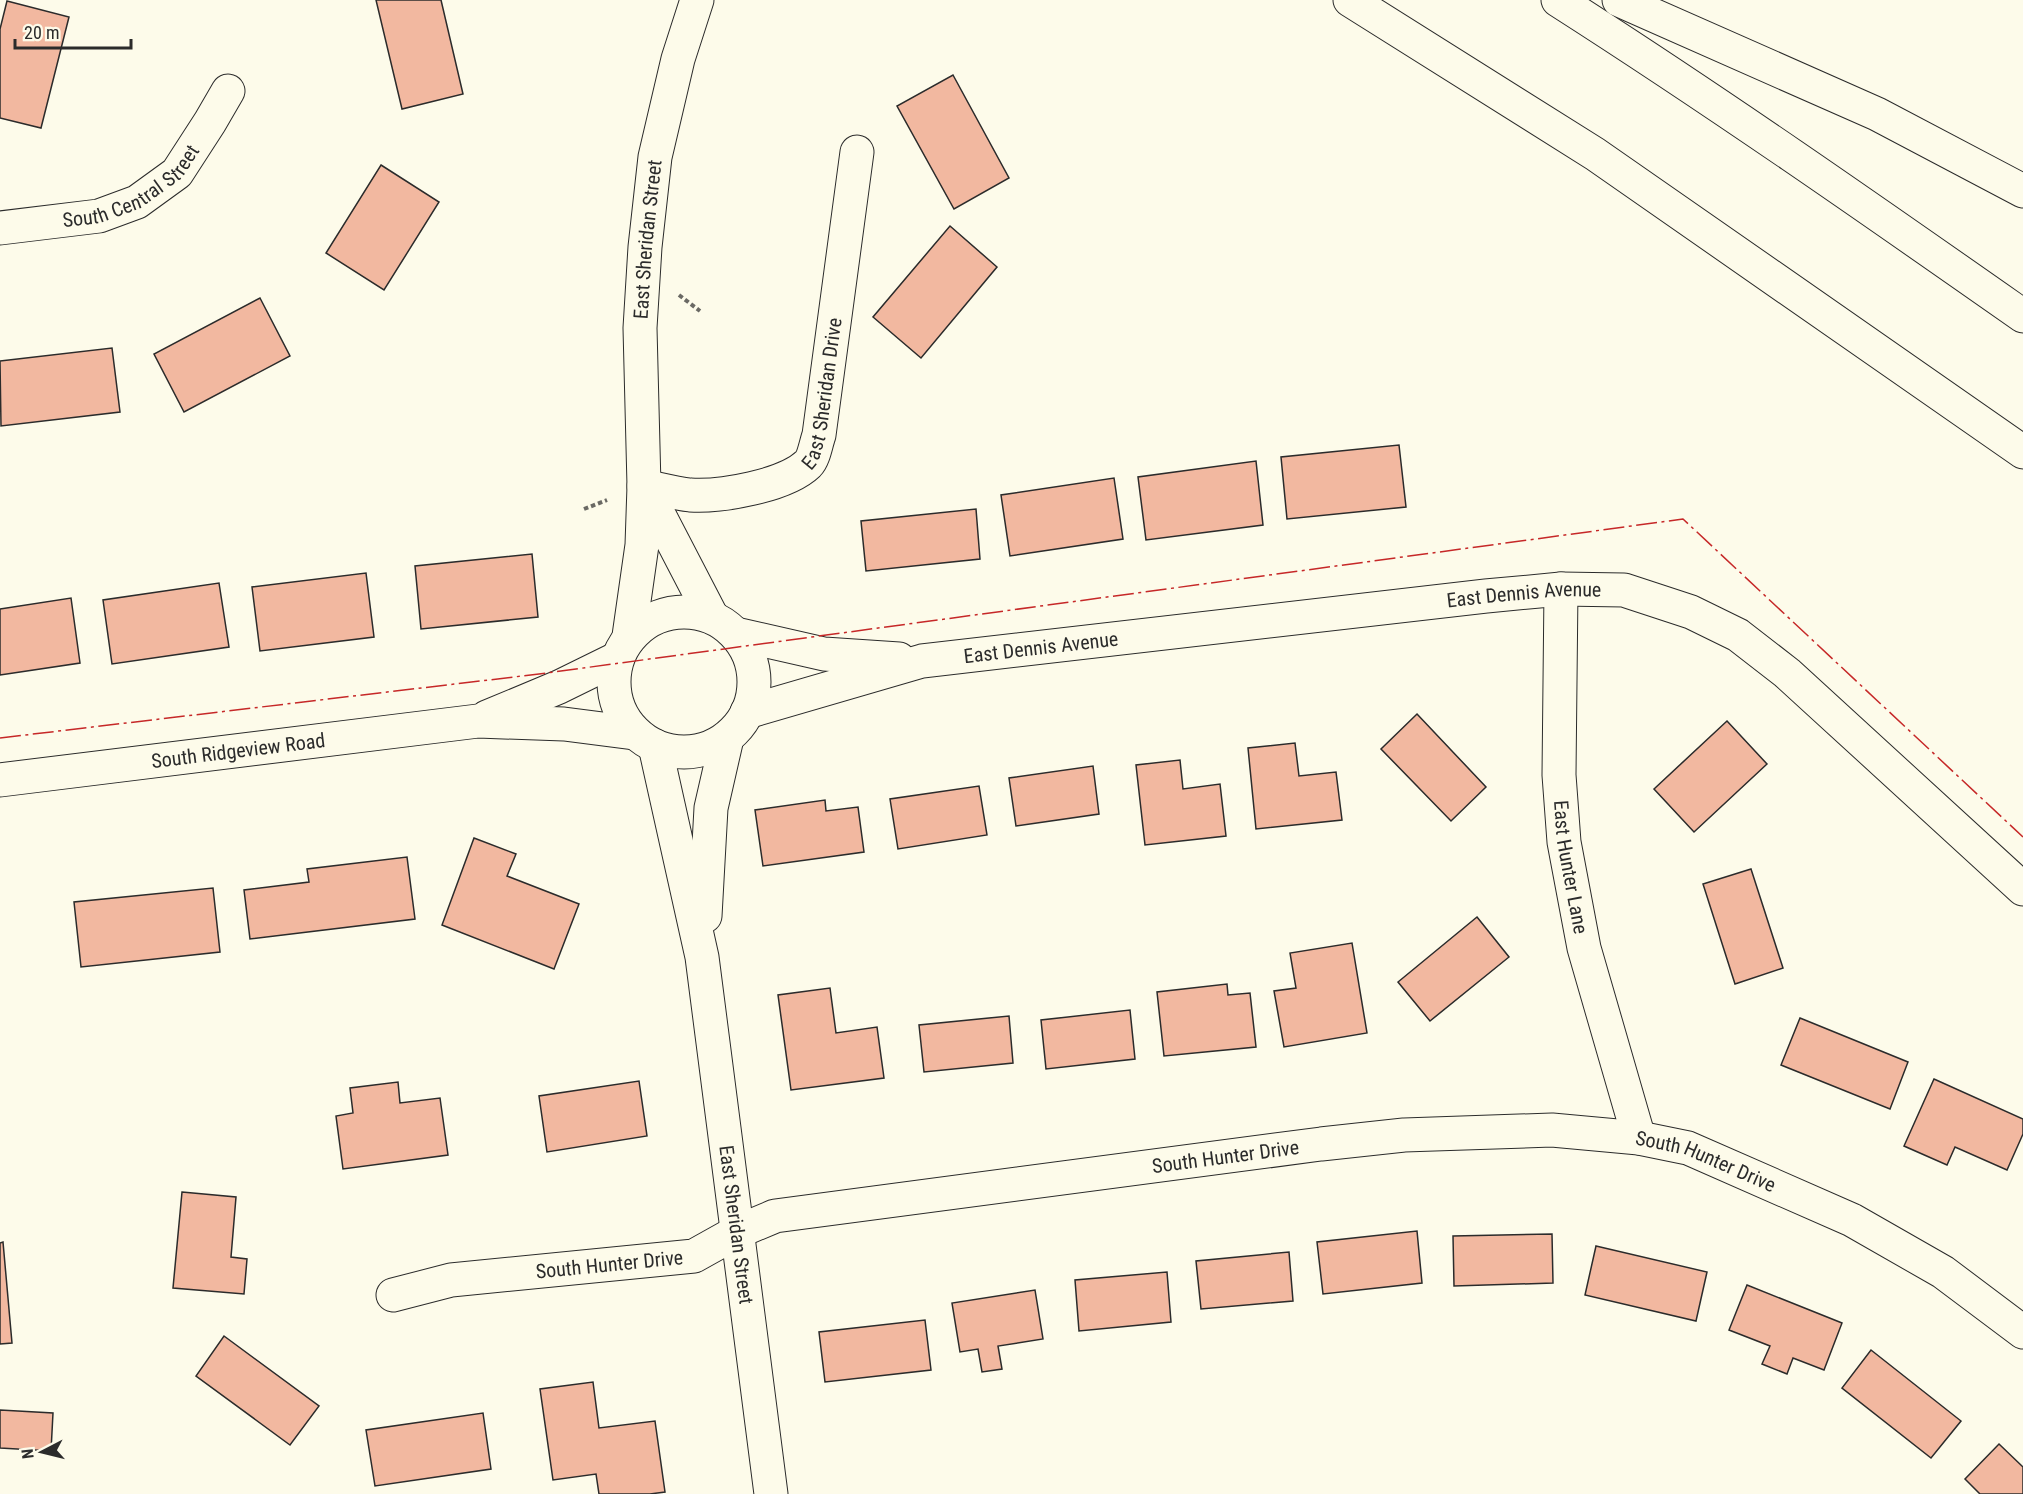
<svg xmlns="http://www.w3.org/2000/svg" width="2023" height="1494" viewBox="0 0 2023 1494" font-family="'Roboto Condensed',sans-serif">
  <style>
    .building { fill: #f2b8a0; stroke: #2b2b2b; stroke-width: 1.5 }
    .lines { fill: none; stroke-linecap: round; stroke-linejoin: round }
    .street-casing { stroke: #2b2b2b; stroke-width: 35 }
    .secondary-casing { stroke: #2b2b2b; stroke-width: 35 }
    .highway-casing { stroke: #2b2b2b; stroke-width: 35 }
    .path { stroke: #6a6964; stroke-width: 4; stroke-dasharray: 4.5 3; stroke-linecap: butt }
    .street { stroke: #fdfbea; stroke-width: 33 }
    .secondary { stroke: #fdfbea; stroke-width: 33 }
    .highway { stroke: #fdfbea; stroke-width: 33 }
    .power { stroke: #c62828; stroke-width: 1.5; stroke-dasharray: 21 4.5 3 4.5; stroke-linecap: butt }
    .labels { text-anchor: middle; stroke-width: 4.5; stroke-linejoin: round; paint-order: stroke }
    .street-label { font-size: 20px; fill: #2b2b2b; stroke: #fdfbea }
  </style>
  <rect width="100%" height="100%" fill="#fdfbea"/>
  <g class="building">
    <polygon points="376,0 441,0 463,94 402,109"/>
    <polygon points="7,1 69,17 41,128 0,118 0,29"/>
    <polygon points="953,75 1009,178 954,209 897,106"/>
    <polygon points="381,165 439,202 384,290 326,253"/>
    <polygon points="950,226 997,267 921,358 873,317"/>
    <polygon points="260,298 290,356 184,412 154,354"/>
    <polygon points="112,348 120,412 1,426 0,361"/>
    <polygon points="1399,445 1406,507 1287,519 1281,457"/>
    <polygon points="1256,461 1263,525 1146,540 1138,477"/>
    <polygon points="1114,478 1123,539 1010,556 1001,495"/>
    <polygon points="976,509 980,559 866,571 861,521"/>
    <polygon points="532,554 538,617 421,629 415,566"/>
    <polygon points="366,573 374,637 260,651 252,587"/>
    <polygon points="219,583 229,647 112,664 103,600"/>
    <polygon points="71,598 80,663 0,675 0,609"/>
    <polygon points="1417,714 1486,787 1451,821 1381,749"/>
    <polygon points="1727,721 1767,764 1694,832 1654,789"/>
    <polygon points="1295,743 1299,776 1336,772 1342,820 1256,829 1248,748"/>
    <polygon points="1180,760 1183,789 1220,784 1226,836 1145,845 1136,765"/>
    <polygon points="1093,766 1099,814 1016,826 1009,778"/>
    <polygon points="979,786 987,835 898,849 890,799"/>
    <polygon points="825,800 826,811 858,807 864,852 763,866 755,810"/>
    <polygon points="474,838 516,854 507,876 579,904 554,969 442,925"/>
    <polygon points="407,857 415,919 250,939 244,890 309,882 307,869"/>
    <polygon points="1751,869 1783,968 1735,984 1703,884"/>
    <polygon points="213,888 220,952 81,967 74,902"/>
    <polygon points="1477,917 1509,957 1430,1021 1398,982"/>
    <polygon points="1352,943 1367,1033 1284,1047 1274,991 1296,988 1290,953"/>
    <polygon points="1227,984 1228,995 1250,993 1256,1047 1164,1056 1157,992"/>
    <polygon points="830,988 836,1033 877,1027 884,1078 791,1090 778,995"/>
    <polygon points="1130,1010 1135,1059 1046,1069 1041,1020"/>
    <polygon points="1009,1016 1013,1063 924,1072 919,1025"/>
    <polygon points="1800,1018 1908,1062 1890,1109 1781,1065"/>
    <polygon points="1934,1079 2023,1119 2023,1134 2007,1170 1955,1147 1947,1165 1904,1146"/>
    <polygon points="639,1081 647,1136 547,1152 539,1096"/>
    <polygon points="398,1082 400,1103 440,1098 448,1155 343,1169 336,1116 353,1113 350,1088"/>
    <polygon points="182,1192 236,1197 231,1257 247,1259 244,1294 173,1288"/>
    <polygon points="1417,1231 1422,1283 1323,1294 1317,1242"/>
    <polygon points="1552,1234 1553,1283 1454,1286 1453,1236"/>
    <polygon points="3,1242 12,1343 0,1344 0,1243"/>
    <polygon points="1596,1246 1707,1272 1696,1321 1585,1295"/>
    <polygon points="1289,1252 1293,1301 1201,1309 1196,1261"/>
    <polygon points="1167,1272 1171,1322 1079,1331 1075,1280"/>
    <polygon points="1747,1285 1842,1323 1824,1370 1793,1358 1787,1374 1762,1364 1770,1346 1729,1330"/>
    <polygon points="1035,1290 1043,1339 998,1346 1002,1369 982,1372 978,1349 960,1352 952,1303"/>
    <polygon points="925,1320 931,1370 825,1382 819,1332"/>
    <polygon points="224,1336 319,1406 290,1445 196,1376"/>
    <polygon points="1871,1350 1961,1421 1931,1458 1842,1388"/>
    <polygon points="593,1382 599,1428 655,1421 665,1492 650,1494 599,1494 596,1474 553,1480 540,1389"/>
    <polygon points="0,1410 53,1413 51,1451 0,1448"/>
    <polygon points="483,1413 491,1469 375,1486 366,1430"/>
    <polygon points="1999,1444 2023,1467 2023,1494 1980,1494 1965,1479"/>
  </g>
  <g class="lines">
    <defs>
      <g id="street">
        <path id="s1" d="M 0,228 L 99,216 L 137,202 L 177,173 L 210,122 L 228,91"/>
        <path id="s2" d="M 644,486 C 659,489 674,493 690,495 C 720,497 785,486 808,464 C 814,458 816,443 819,435 L 857,152"/>
        <path id="s3" d="M 1561,589 L 1559,775 L 1564,842 L 1584,948 L 1639,1138"/>
        <path id="s4" d="M 655,746 L 702,957 L 771,1494"/>
        <polyline points="705,916 711,808 727,738"/>
        <path id="s5" d="M 393,1295 L 451,1280 L 694,1256 L 737,1232 L 775,1216 L 1321,1144 L 1404,1135 L 1552,1130 L 1639,1138 L 1688,1148 L 1852,1220 L 1943,1272 L 2023,1332"/>
      </g>
      <g id="secondary">
        <polyline points="645,488 712,617"/>
        <circle cx="684" cy="682" r="70"/>
        <polyline points="736,634 824,654 899,659"/>
        <path id="s6" d="M 629,636 L 642,545 L 644,486 L 640,328 L 645,247 L 655,157 L 678,59 L 697,0"/>
        <path id="s7" d="M 747,712 L 922,661 L 1486,596 L 1561,589 L 1624,590 L 1691,612 L 1738,635 L 1787,673 L 2023,889"/>
        <polyline points="487,717 559,687 616,659"/>
        <path id="s8" d="M 0,780 L 478,721 L 564,724 L 634,733"/>
      </g>
      <g id="highway">
        <polyline points="1350,0 1595,154 2023,452"/>
        <path d="M 1558,0 C 1716,101 1869,208 2023,316"/>
        <polyline points="1619,0 1877,114 2023,191"/>
      </g>
    </defs>
    <use href="#street" class="street-casing"/>
    <use href="#secondary" class="secondary-casing"/>
    <use href="#highway" class="highway-casing"/>
    <g class="path">
      <polyline points="679,295 700,311"/>
      <polyline points="584,509 607,500"/>
    </g>
    <use href="#street" class="street"/>
    <use href="#secondary" class="secondary"/>
    <use href="#highway" class="highway"/>
    <polyline class="power" points="0,738 539,674 1683,519 2023,837"/>
  </g>
  <g class="labels">
    <g class="street-label">
      <text dy="7" stroke="none"><textPath href="#s1" startOffset="142">South Central Street</textPath></text>
      <text dy="7" stroke="none"><textPath href="#s6" startOffset="398">East Sheridan Street</textPath></text>
      <text dy="7" stroke="none"><textPath href="#s2" startOffset="244">East Sheridan Drive</textPath></text>
      <text dy="7" stroke="none"><textPath href="#s7" startOffset="788">East Dennis Avenue</textPath></text>
      <text dy="7" stroke="none"><textPath href="#s7" startOffset="302">East Dennis Avenue</textPath></text>
      <text dy="7" stroke="none"><textPath href="#s8" startOffset="240">South Ridgeview Road</textPath></text>
      <text dy="7" stroke="none"><textPath href="#s3" startOffset="279">East Hunter Lane</textPath></text>
      <text dy="7" stroke="none"><textPath href="#s5" startOffset="849">South Hunter Drive</textPath></text>
      <text dy="7" stroke="none"><textPath href="#s5" startOffset="1335">South Hunter Drive</textPath></text>
      <text dy="7" stroke="none"><textPath href="#s4" startOffset="486">East Sheridan Street</textPath></text>
      <text dy="7" stroke="none"><textPath href="#s5" startOffset="219">South Hunter Drive</textPath></text>
    </g>
  </g>
  <g transform="translate(42 1452) rotate(263)" stroke="#fdfbea" stroke-width="4.5" paint-order="stroke">
  <path d="M0-4.5L10 22L0 15L-10 22Z" fill="#2b2b2b"/>
  <text y="-9" font-size="16" font-weight="bold" text-anchor="middle" fill="#2b2b2b">N</text>
  </g>
  <path d="M15 39v9h116v-9" fill="none" stroke="#2b2b2b" stroke-width="3"/>
  <text x="24" y="39" font-size="18" fill="#2b2b2b" stroke="#fdfbea" stroke-width="4.5" paint-order="stroke">20 m</text>
</svg>
